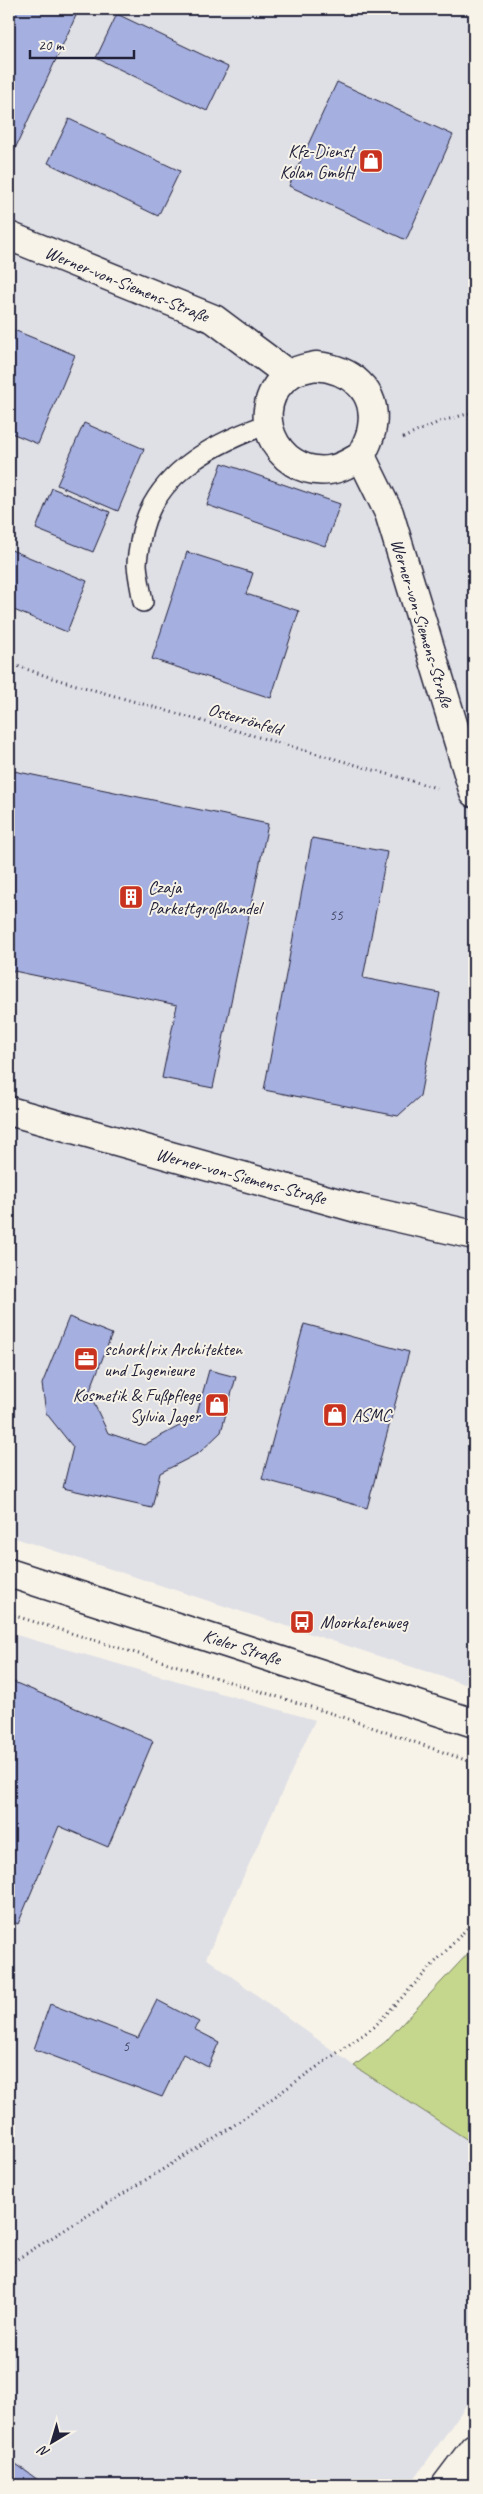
<svg xmlns="http://www.w3.org/2000/svg" width="483" height="2494" viewBox="0 0 483 2494" font-family="Caveat,sans-serif">
  <style>
    .built { fill: #dfdfe6 }
    .green { fill: #c5d78c; stroke: #747c64 }
    .building { fill: #a6b0e0; stroke: #22223b }
    .lines { fill: none; stroke-linecap: round; stroke-linejoin: round }
    .service-casing { stroke: #22223b; stroke-width: 22 }
    .minor-casing { stroke: #22223b; stroke-width: 31 }
    .tertiary-casing { stroke: #22223b; stroke-width: 31 }
    .path { stroke: #22223b; stroke-width: 3; stroke-dasharray: 1 4; stroke-linecap: butt }
    .service { stroke: #f7f3e8; stroke-width: 19 }
    .minor { stroke: #f7f3e8; stroke-width: 28 }
    .tertiary { stroke: #f7f3e8; stroke-width: 28 }
    .labels { text-anchor: middle; stroke-width: 4; stroke-linejoin: round; paint-order: stroke }
    .number-label { font-size: 15px; fill: #434664 }
    .poi-label { font-size: 18px; fill: #22223b; stroke: #f7f3e8; text-anchor: start }
    .street-label { font-size: 18px; fill: #22223b; stroke: #f7f3e8 }
  </style>
  <rect width="100%" height="100%" fill="#f7f3e8"/>
  <filter id="ink" filterUnits="userSpaceOnUse"><feTurbulence type="fractalNoise" baseFrequency=".02" numOctaves="2"/><feDisplacementMap in="SourceGraphic" scale="10" xChannelSelector="R" yChannelSelector="G"/><feConvolveMatrix kernelMatrix="1 2 1 2 8 2 1 2 1" color-interpolation-filters="sRGB"/></filter>
  <g filter="url(#ink)">
    <g class="built">
      <polygon points="9,9 474,9 474,1687 9,1536"/>
      <polygon points="9,1633 315,1720 206,1958 354,2066 474,2144 474,2394 410,2485 9,2485"/>
    </g>
    <polygon class="green" points="474,1947 474,2144 354,2066 385,2042"/>
    <g class="building">
      <polygon points="9,9 79,9 9,162"/>
      <polygon points="117,14 228,67 207,111 96,58"/>
      <polygon points="337,82 453,135 406,240 289,186"/>
      <polygon points="69,119 180,171 158,216 48,163"/>
      <polygon points="9,328 75,355 38,444 9,432"/>
      <polygon points="84,423 144,449 118,511 57,485"/>
      <polygon points="222,463 340,504 325,546 207,505"/>
      <polygon points="52,488 110,512 93,552 36,529"/>
      <polygon points="9,549 87,581 67,632 9,608"/>
      <polygon points="187,552 253,573 246,594 299,611 271,698 152,659"/>
      <polygon points="9,770 268,824 213,1088 162,1078 177,1005 9,970"/>
      <polygon points="312,838 387,852 363,978 440,993 420,1096 398,1116 264,1090"/>
      <polygon points="69,1317 112,1334 89,1393 108,1433 144,1445 196,1417 209,1370 236,1377 221,1432 199,1453 160,1473 152,1508 63,1488 73,1447 46,1413 42,1384"/>
      <polygon points="304,1324 409,1352 367,1508 262,1479"/>
      <polygon points="9,1680 153,1741 108,1847 59,1826 18,1924 9,1920"/>
      <polygon points="157,2000 199,2022 194,2029 219,2042 208,2067 183,2054 162,2097 34,2049 50,2004 138,2038"/>
      <polygon points="9,2459 45,2485 9,2485"/>
    </g>
    <g class="lines">
      <defs>
        <path id="service" d="M 143,602 C 141,590 138,577 137,565 C 137,557 139,549 140,542 C 150,476 211,444 268,424"/>
        <g id="minor">
          <polyline points="9,236 214,319 289,375"/>
          <path d="M 316,366 C 349,369 378,389 372,427 C 371,437 365,447 361,456 C 351,462 340,469 329,470 C 275,477 244,406 290,374 C 298,369 307,368 316,366 Z"/>
          <polyline points="361,456 389,513 474,793"/>
          <polyline points="9,1111 360,1209 474,1235"/>
          <polyline points="446,2485 474,2448"/>
        </g>
        <polyline id="tertiary" points="9,1573 474,1723"/>
      </defs>
      <use href="#service" class="service-casing"/>
      <use href="#minor" class="minor-casing"/>
      <use href="#tertiary" class="tertiary-casing"/>
      <g class="path">
        <polyline points="403,438 439,422 474,412"/>
        <polyline points="9,663 52,678 440,789"/>
        <polyline points="9,1614 340,1716 474,1763"/>
        <polyline points="9,2264 230,2128 374,2027 474,1921"/>
      </g>
      <use href="#service" class="service"/>
      <use href="#minor" class="minor"/>
      <use href="#tertiary" class="tertiary"/>
    </g>
  </g>
  <defs>
    <symbol id="shop-square" viewBox="-11 -11 22 22"><rect x="-9" y="-9" width="18" height="18" rx="4" fill="#c8321e" stroke="#f7f3e8"/><path d="M-5-2.5h2.3a2.7 3.5 0 0 1 5.4 0H5L5.5 6h-11ZM-1.5-2.5h3a1.5 2.3 0 0 0-3 0Z" fill="#fff"/></symbol>
    <symbol id="building-square" viewBox="-11 -11 22 22"><rect x="-9" y="-9" width="18" height="18" rx="4" fill="#c8321e" stroke="#f7f3e8"/><path d="M-4-6H4V6H1V3H-1V6H-4ZM-2.5-4.3h1.7v1.8h-1.7ZM.8-4.3h1.7v1.8H.8ZM-2.5-1h1.7V.8h-1.7ZM.8-1h1.7V.8H.8Z" fill="#fff"/></symbol>
    <symbol id="office-square" viewBox="-11 -11 22 22"><rect x="-9" y="-9" width="18" height="18" rx="4" fill="#c8321e" stroke="#f7f3e8"/><path d="M-6-3h4V-5.5h4V-3h4V5H-6ZM-1-4.5V-3h2v-1.5ZM-6 0V1H6V0Z" fill="#fff"/></symbol>
    <symbol id="bus-square" viewBox="-11 -11 22 22"><rect x="-9" y="-9" width="18" height="18" rx="4" fill="#c8321e" stroke="#f7f3e8"/><path d="M-5-6H5V4H4V6H2V4H-2V6H-4V4H-5ZM-3.5-4V0h7V-4ZM-3.5 1.2v1.5H-2V1.2ZM2 1.2v1.5H3.5V1.2Z" fill="#fff"/></symbol>
  </defs>
  <g fill-rule="evenodd">
    <use href="#shop-square" x="357" y="147" width="28" height="28"/>
    <use href="#building-square" x="117" y="883" width="28" height="28"/>
    <use href="#office-square" x="72" y="1345" width="28" height="28"/>
    <use href="#shop-square" x="203" y="1391" width="28" height="28"/>
    <use href="#shop-square" x="321" y="1401" width="28" height="28"/>
    <use href="#bus-square" x="288" y="1608" width="28" height="28"/>
  </g>
  <g class="labels">
    <g class="number-label">
      <text x="336" y="920">55</text>
      <text x="126" y="2051">5</text>
    </g>
    <g class="poi-label">
      <text x="354" y="157" text-anchor="end">Kfz-Dienst<tspan x="354" dy="21">Kolan GmbH</tspan></text>
      <text x="148" y="893">Czaja<tspan x="148" dy="21">Parkettgroßhandel</tspan></text>
      <text x="104" y="1355">schork|rix Architekten<tspan x="104" dy="21">und Ingenieure</tspan></text>
      <text x="200" y="1401" text-anchor="end">Kosmetik &amp; Fußpflege<tspan x="200" dy="21">Sylvia Jager</tspan></text>
      <text x="352" y="1421">ASMC</text>
      <text x="320" y="1628">Moorkatenweg</text>
    </g>
    <g class="street-label">
      <text transform="translate(127 284) rotate(22)" y="6">Werner-von-Siemens-Straße</text>
      <text transform="translate(422 623) rotate(73)" y="6">Werner-von-Siemens-Straße</text>
      <text transform="translate(245 719) rotate(16)" y="6">Osterrönfeld</text>
      <text transform="translate(241 1176) rotate(15)" y="6">Werner-von-Siemens-Straße</text>
      <text transform="translate(242 1647) rotate(18)" y="6">Kieler Straße</text>
    </g>
  </g>
  <rect width="483" height="2494" fill="none" stroke="#f7f3e8" stroke-width="30"/>
  <rect x="15" y="15" width="453" height="2464" fill="none" stroke="#22223b" stroke-width="2" filter="url(#ink)"/>
  <g transform="translate(52 2442) rotate(218)" stroke="#f7f3e8" stroke-width="4" paint-order="stroke">
  <path d="M0-4L9 19L0 12L-9 19Z" fill="#22223b"/>
  <text y="-8" font-size="14" font-weight="bold" text-anchor="middle" fill="#22223b">N</text>
  </g>
  <path d="M30 50v8h104v-8" fill="none" stroke="#22223b" stroke-width="2.5"/>
  <text x="38" y="50" font-size="15" fill="#22223b" stroke="#f7f3e8" stroke-width="4" paint-order="stroke">20 m</text>
</svg>
